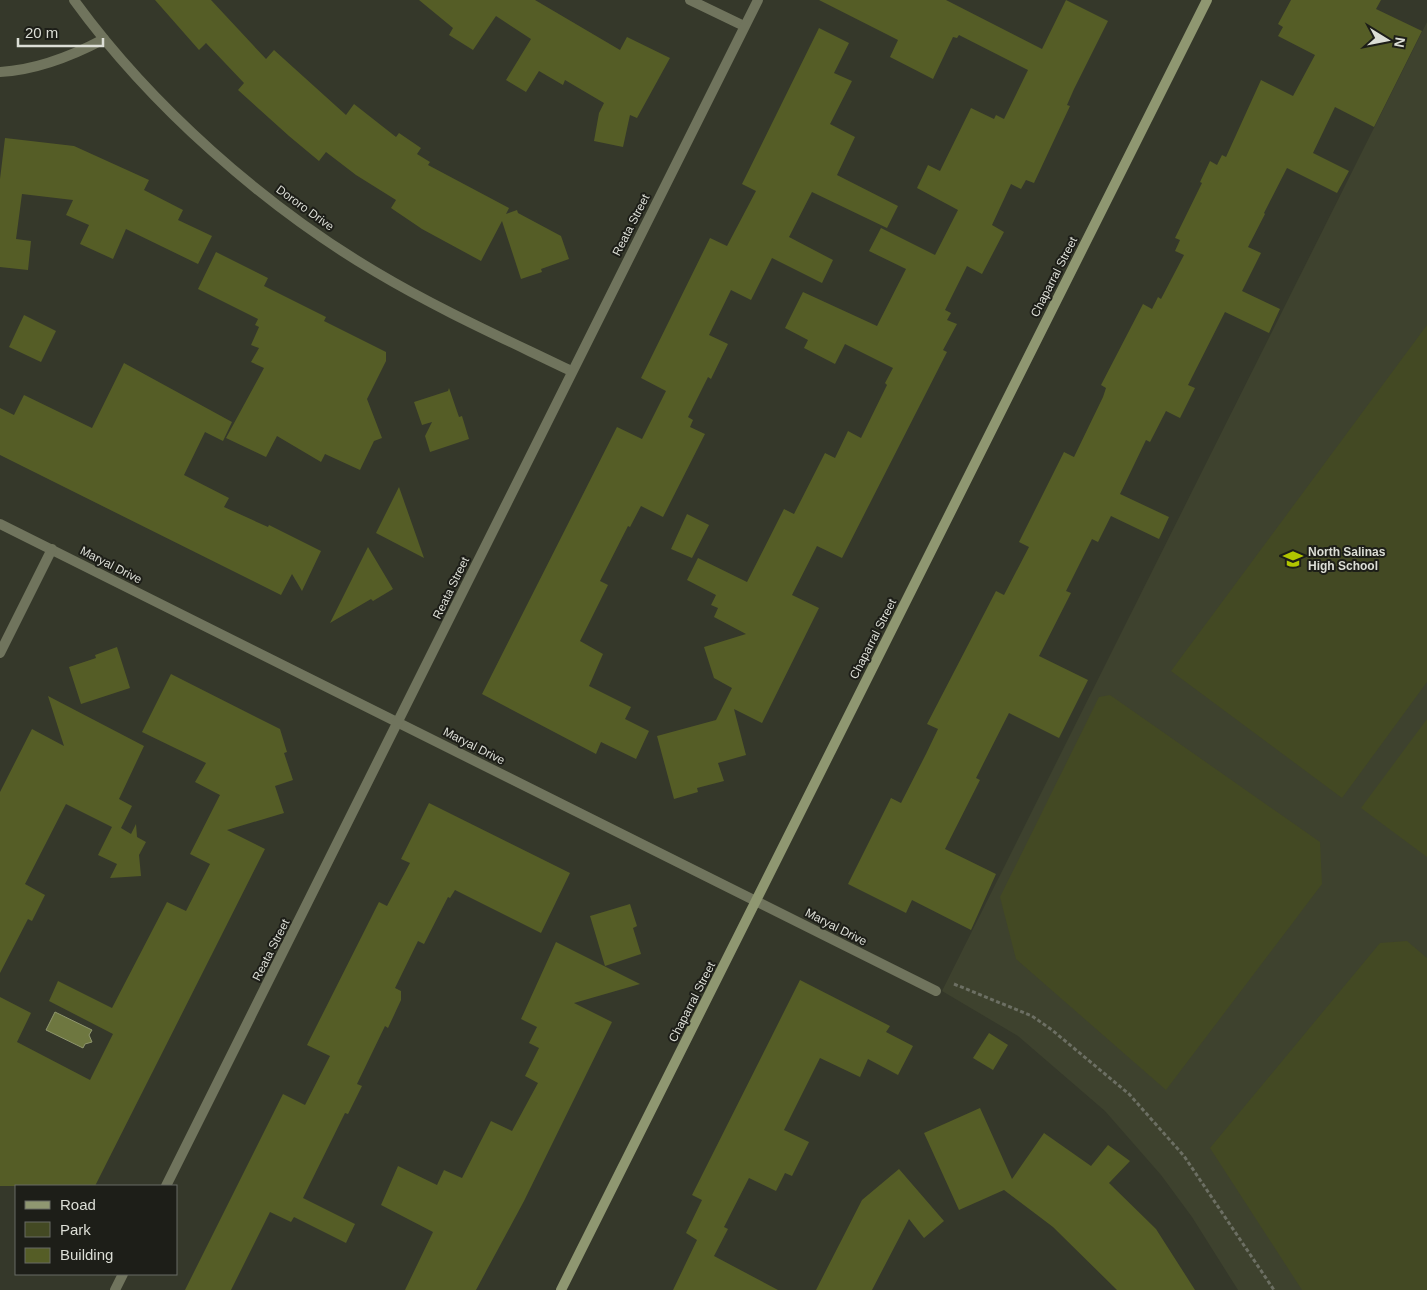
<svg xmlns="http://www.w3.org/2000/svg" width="1427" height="1290" viewBox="0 0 1427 1290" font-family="Arial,sans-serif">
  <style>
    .built { fill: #3e422e }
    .green { fill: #434923 }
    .water { fill: #6e7740; stroke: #8f966d }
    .building { fill: #555d26 }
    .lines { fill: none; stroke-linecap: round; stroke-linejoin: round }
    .path { stroke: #6c6f63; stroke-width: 3; stroke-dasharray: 4 2.5; stroke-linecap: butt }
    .street { stroke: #70745d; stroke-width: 10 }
    .secondary { stroke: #8f9771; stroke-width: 10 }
    .labels { text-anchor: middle; stroke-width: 4; stroke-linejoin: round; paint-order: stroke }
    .street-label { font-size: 12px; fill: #dcded6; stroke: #1d1e18 }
    .poi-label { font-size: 12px; font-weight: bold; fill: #dcded6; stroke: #1d1e18; text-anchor: start }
  </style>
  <rect width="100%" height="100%" fill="#35382a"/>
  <polygon class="built" points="1427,22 1427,1290 1238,1290 1192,1217 1161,1175 1105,1111 1018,1036 942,991"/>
  <g class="green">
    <polygon points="1427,325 1427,682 1342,798 1171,671"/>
    <polygon points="1110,695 1320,842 1322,884 1166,1090 1016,959 1000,897 1099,697"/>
    <polygon points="1427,719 1427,857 1361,808"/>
    <polygon points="1407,941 1427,958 1427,1290 1302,1290 1210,1148 1380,943"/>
  </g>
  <polygon class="water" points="55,1012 92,1030 89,1035 92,1042 85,1044 83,1048 46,1030"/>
  <g class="building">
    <polygon points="155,0 211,0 266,59 274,50 346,115 354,104 396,137 399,133 421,148 417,154 430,162 428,165 509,208 506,214 517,210 518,213 561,236 569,259 541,269 542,272 521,279 502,221 481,261 422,229 391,208 396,200 356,175 326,152 319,161 289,136 238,90 244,83 206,43 199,50"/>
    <polygon points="419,0 535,0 620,50 627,37 670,58 637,118 630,115 623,147 594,141 599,113 604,103 565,80 563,85 539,71 526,92 506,80 531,39 496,16 473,50 449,35 453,28"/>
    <polygon points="819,0 946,0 1042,49 1066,0 1108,21 1074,89 1067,105 1070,106 1034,183 1026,180 1021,189 1011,184 992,225 1004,232 982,274 967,266 945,310 951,313 947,320 957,324 943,350 947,352 842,558 817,546 792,595 819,608 762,723 734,709 746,755 718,763 724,781 697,788 698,792 674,799 657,736 716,720 732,688 714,678 704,647 746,634 714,617 718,608 711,605 716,595 687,580 698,558 747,582 784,509 794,514 825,453 835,458 848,431 861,438 887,385 885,383 893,368 845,344 835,364 804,348 808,340 785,328 803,292 877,326 906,269 869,251 881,228 935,255 958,210 917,188 928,165 940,171 971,108 994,119 996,115 1004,119 1028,70 959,35 957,38 953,37 933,79 890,57 898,40"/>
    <polygon points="1291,0 1381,0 1376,9 1422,31 1374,127 1335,107 1313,153 1349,171 1337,193 1287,168 1264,213 1265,214 1248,247 1261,253 1242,291 1280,309 1269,333 1225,312 1188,385 1195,388 1180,418 1166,411 1150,442 1146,440 1120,494 1169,517 1159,539 1111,516 1098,542 1092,539 1066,591 1071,593 1039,656 1088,680 1059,738 1009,713 976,778 980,780 945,849 996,874 971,930 912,900 906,913 848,884 891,798 901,803 926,754 938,729 927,724 996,591 1004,595 1029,547 1019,542 1064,452 1074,457 1103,397 1106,388 1101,385 1143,304 1152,309 1158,297 1161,299 1184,255 1175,251 1180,240 1175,238 1202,183 1200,182 1210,161 1217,165 1222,155 1226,157 1261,80 1293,96 1315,55 1278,36 1283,27 1278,24"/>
    <polygon points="819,28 849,43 834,73 852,81 830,124 855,137 837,175 898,206 887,228 812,192 789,237 833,260 822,283 772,258 751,300 731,290 709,335 728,344 711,379 708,377 688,417 693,420 690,427 705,434 663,517 641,506 630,527 628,526 600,581 608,585 580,641 603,654 589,686 631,707 625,719 649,731 636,759 601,742 596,754 482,694 617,427 642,439 666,391 641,378 710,238 727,246 756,191 742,184"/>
    <polygon points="5,138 74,146 149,180 144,190 183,210 178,220 212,236 198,264 126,229 113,259 80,244 89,225 66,215 73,200 22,194 16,239 31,241 28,270 0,267 0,179"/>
    <polygon points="216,252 268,278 264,286 326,317 324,321 386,352 386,361 367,399 382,438 374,441 360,470 325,454 321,462 277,436 266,457 226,438 264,368 251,362 259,348 251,345 259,327 255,325 258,319 198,289"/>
    <polygon points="24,315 56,331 41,362 9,347"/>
    <polygon points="124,363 232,422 223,441 205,432 184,475 229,498 224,507 268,527 269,525 321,551 302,591 292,574 281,595 0,455 0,408 14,415 24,395 92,428"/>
    <polygon points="449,388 459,417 462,416 469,439 430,452 425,436 432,422 422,425 414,402 448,391"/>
    <polygon points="399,487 424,558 376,533"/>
    <polygon points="687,514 709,525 692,558 671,549"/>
    <polygon points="368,547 393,589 373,601 371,599 330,623"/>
    <polygon points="117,647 130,688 81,704 69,667 96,658 95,655"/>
    <polygon points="171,674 280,729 287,752 284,753 293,780 275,786 284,813 227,830 265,849 95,1186 0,1186 0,997 31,1013 17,1042 90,1080 113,1034 49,1001 58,981 112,1008 167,902 186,911 210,864 190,854 220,795 195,782 206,763 142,732"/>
    <polygon points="48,696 144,746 119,799 132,806 121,828 131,834 136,824 137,837 146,842 139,855 141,876 110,878 117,864 98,855 112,827 66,804 25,884 45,895 32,921 28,919 0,973 0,792 32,729 64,746"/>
    <polygon points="429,803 570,873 541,933 455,890 450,898 448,897 424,944 418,941 395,988 401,991 401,1000 388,1028 385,1026 357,1084 362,1086 348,1114 345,1113 303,1198 355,1224 346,1243 294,1217 291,1222 270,1212 231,1290 185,1290 283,1094 305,1105 330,1056 307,1045 379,902 387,906 410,863 401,859"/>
    <polygon points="630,904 637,926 633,928 641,954 605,966 590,916"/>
    <polygon points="556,942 640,984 574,1003 612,1022 524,1201 476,1290 405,1290 433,1232 381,1205 398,1166 437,1185 444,1170 462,1178 491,1121 512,1131 538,1083 525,1076 539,1048 529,1043 537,1027 521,1019"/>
    <polygon points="800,980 890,1026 886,1032 913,1046 898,1075 868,1059 860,1077 820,1058 784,1130 809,1142 792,1176 785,1173 776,1191 749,1178 724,1227 728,1229 714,1256 778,1290 673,1290 697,1240 686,1233 702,1200 692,1195"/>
    <polygon points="989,1033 1008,1045 993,1070 973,1058"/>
    <polygon points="980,1108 1012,1179 1044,1133 1091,1166 1108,1145 1130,1161 1109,1183 1156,1229 1195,1290 1117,1290 1053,1227 1004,1190 959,1210 924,1133"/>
    <polygon points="899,1169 944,1221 924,1238 909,1219 872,1290 816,1290 862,1200"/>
  </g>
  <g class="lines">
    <polyline class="path" points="954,984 1032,1016 1052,1030 1129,1094 1184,1156 1274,1290"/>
    <g class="street">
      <path d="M 74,0 C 150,105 264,206 376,272 C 438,309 505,339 571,371"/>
      <polyline points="690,0 744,26"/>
      <path d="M 0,72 C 37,70 72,56 104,39"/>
      <polyline points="0,524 936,991"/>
      <polyline points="0,653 52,549"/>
      <polyline points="166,1186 758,0"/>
      <polyline points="115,1290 123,1274"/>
    </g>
    <polyline class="secondary" points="561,1290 1207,0"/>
  </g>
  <defs>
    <symbol id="school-bare" viewBox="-9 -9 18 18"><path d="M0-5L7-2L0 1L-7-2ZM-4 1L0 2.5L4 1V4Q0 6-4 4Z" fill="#b1c500" stroke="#1d1e18" stroke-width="2.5" paint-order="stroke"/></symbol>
  </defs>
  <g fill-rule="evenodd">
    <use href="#school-bare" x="1279" y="545" width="28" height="28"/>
  </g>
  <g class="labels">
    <g class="street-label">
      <text transform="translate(305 208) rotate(36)" y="4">Dororo Drive</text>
      <text transform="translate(631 225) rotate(-63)" y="4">Reata Street</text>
      <text transform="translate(1054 277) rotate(-63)" y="4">Chaparral Street</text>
      <text transform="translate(111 565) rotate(27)" y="4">Maryal Drive</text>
      <text transform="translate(451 588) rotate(-64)" y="4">Reata Street</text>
      <text transform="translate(873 639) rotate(-63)" y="4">Chaparral Street</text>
      <text transform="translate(474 746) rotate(27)" y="4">Maryal Drive</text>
      <text transform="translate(836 927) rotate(27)" y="4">Maryal Drive</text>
      <text transform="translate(271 950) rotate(-63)" y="4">Reata Street</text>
      <text transform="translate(692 1002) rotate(-63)" y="4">Chaparral Street</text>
    </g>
    <g class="poi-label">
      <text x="1308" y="556">North Salinas<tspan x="1308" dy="14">High School</tspan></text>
    </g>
  </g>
  <rect x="15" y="1185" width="162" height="90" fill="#1d1e18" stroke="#696b64"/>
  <rect x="25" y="1201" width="25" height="8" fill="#8f9771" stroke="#696b64"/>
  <text x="60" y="1210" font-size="15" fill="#dcded6">Road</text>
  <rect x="25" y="1222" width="25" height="15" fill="#434923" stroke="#696b64"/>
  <text x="60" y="1235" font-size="15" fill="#dcded6">Park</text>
  <rect x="25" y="1248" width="25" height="15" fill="#555d26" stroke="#696b64"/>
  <text x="60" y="1260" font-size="15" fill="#dcded6">Building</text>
  <g transform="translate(1387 40) rotate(100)" stroke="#1d1e18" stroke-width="4" paint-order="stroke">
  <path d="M0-4L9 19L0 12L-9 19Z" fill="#dcded6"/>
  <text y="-8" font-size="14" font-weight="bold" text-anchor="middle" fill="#dcded6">N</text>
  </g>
  <path d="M18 38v8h85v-8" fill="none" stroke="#dcded6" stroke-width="2.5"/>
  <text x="25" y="38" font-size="15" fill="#dcded6" stroke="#1d1e18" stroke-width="4" paint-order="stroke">20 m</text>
</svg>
